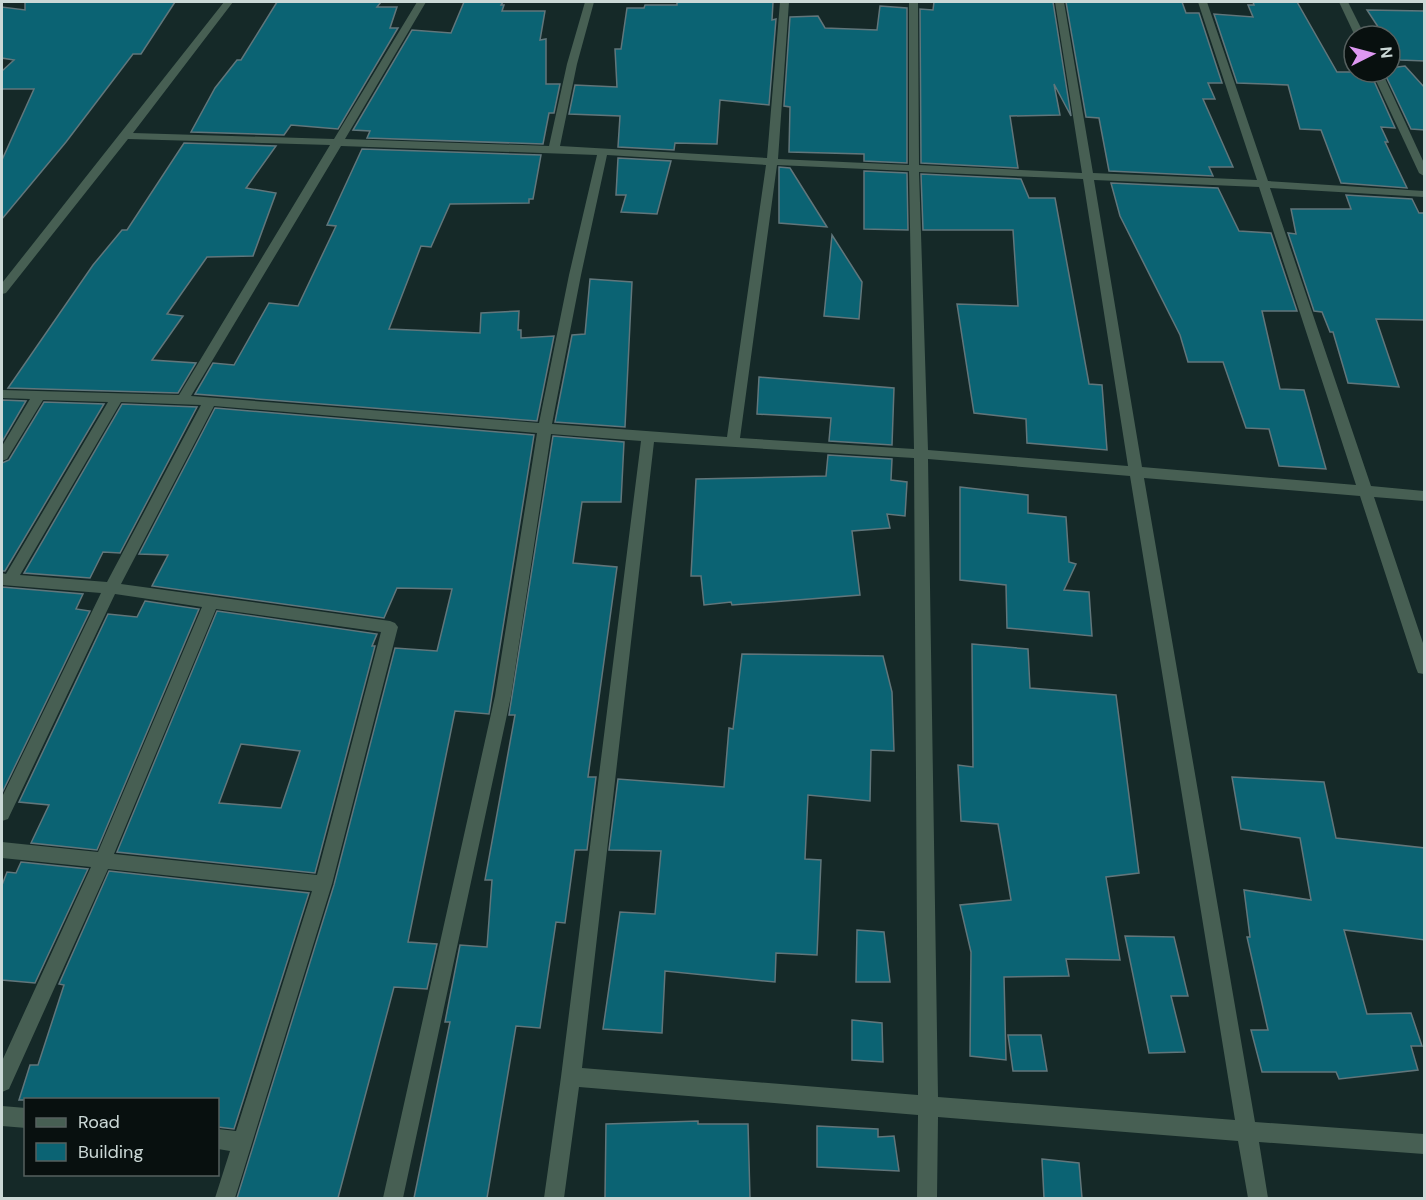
<svg xmlns="http://www.w3.org/2000/svg" width="1426" height="1200" viewBox="0 0 1426 1200" font-family="'DM Sans',sans-serif">
  <style>
    .building { fill: #0b6373; stroke: #61767b; stroke-width: 1.5; fill-rule: evenodd }
    .lines { fill: none; stroke-linecap: round; stroke-linejoin: round }
    .minor { fill: #475f53; fill-rule: evenodd }
  </style>
  <rect width="100%" height="100%" fill="#152928"/>
  <g class="building">
    <polygon points="25,2 175,2 141,54 133,54 66,142 2,219 2,160 34,89 2,89 2,71 14,60 2,58 2,7 25,10"/>
    <polygon points="277,2 381,2 377,7 397,7 390,28 398,28 338,129 291,125 284,135 191,132 215,88 237,60 241,60"/>
    <polygon points="464,2 503,2 501,5 504,5 502,11 545,11 540,40 546,39 546,84 560,84 554,113 549,113 543,144 367,138 370,131 353,130 412,30 451,33"/>
    <polygon points="677,2 773,2 772,20 776,19 769,105 720,100 717,144 675,143 674,150 618,147 620,116 569,114 575,85 617,87 615,49 621,49 627,8 644,8 645,5 677,5"/>
    <polygon points="934,2 1053,2 1071,116 1054,84 1060,115 1010,116 1018,168 921,163 920,9 933,10"/>
    <polygon points="1066,2 1182,2 1186,13 1199,13 1222,83 1208,83 1215,99 1203,99 1233,167 1209,167 1213,176 1109,171 1099,118 1086,117"/>
    <polygon points="1253,2 1297,2 1337,72 1370,72 1395,128 1381,127 1388,142 1385,142 1407,188 1341,183 1321,130 1300,129 1288,85 1237,83 1214,14 1253,17 1248,5 1254,5"/>
    <polygon points="880,6 907,8 907,163 864,161 864,154 789,152 790,107 784,106 790,17 818,16 825,28 877,30"/>
    <polygon points="1367,10 1425,11 1425,61 1400,60 1390,45 1390,36 1384,36"/>
    <polygon points="1405,66 1425,88 1425,130 1411,129 1384,72 1390,72 1390,68"/>
    <polygon points="184,143 276,146 246,188 276,193 253,256 207,257 167,314 183,316 152,360 196,363 178,393 8,388 93,265 122,230 127,230"/>
    <polygon points="362,149 541,155 533,199 529,199 529,203 450,204 431,247 421,246 389,329 480,333 481,313 519,311 518,330 521,330 521,338 554,336 537,421 195,394 213,363 234,365 269,303 298,306 336,226 327,225"/>
    <polygon points="618,158 671,161 657,214 621,212 626,195 616,195"/>
    <polygon points="779,167 790,168 827,227 779,223"/>
    <polygon points="864,171 907,173 908,230 864,229"/>
    <polygon points="921,174 1021,179 1029,198 1055,198 1089,384 1102,385 1107,450 1027,443 1026,419 974,413 957,304 1018,306 1013,230 923,230"/>
    <polygon points="1111,183 1218,188 1239,231 1271,233 1297,311 1262,311 1280,389 1304,390 1326,469 1279,466 1269,429 1246,428 1223,362 1188,362 1180,335 1120,216"/>
    <polygon points="1346,195 1412,199 1419,213 1425,213 1425,320 1376,319 1399,387 1348,383 1333,332 1330,332 1322,312 1314,311 1288,233 1296,234 1291,209 1351,209"/>
    <polygon points="832,235 862,282 859,319 824,316"/>
    <polygon points="590,279 632,282 625,427 555,422 572,335 585,334"/>
    <polygon points="759,377 894,388 892,445 829,441 831,418 757,414"/>
    <polygon points="2,400 26,401 2,442"/>
    <polygon points="44,402 104,404 5,571 2,571 2,463 9,460"/>
    <polygon points="122,404 197,407 120,553 103,552 90,578 24,573"/>
    <polygon points="215,408 534,435 489,714 455,711 408,942 437,944 427,989 394,987 338,1198 237,1198 334,885 395,648 437,651 452,589 397,588 384,618 152,586 168,555 139,554"/>
    <polygon points="553,436 624,442 621,502 582,502 573,563 617,567 588,777 596,777 587,850 575,850 565,923 556,922 540,1028 516,1026 487,1198 414,1198 450,1022 445,1022 460,945 487,947 492,880 485,880 515,715 509,715"/>
    <polygon points="828,455 892,459 891,480 907,482 905,516 887,514 890,528 852,531 860,595 732,605 731,602 704,605 701,576 691,576 696,479 826,476"/>
    <polygon points="960,487 1028,495 1028,513 1066,517 1069,562 1076,564 1064,590 1089,592 1092,636 1007,628 1006,585 960,580"/>
    <polygon points="2,587 83,594 76,609 90,611 2,793"/>
    <polygon points="145,601 199,609 97,850 31,843 49,805 19,802 108,614 137,617"/>
    <path d="M 217,611 L 377,634 L 372,646 L 375,646 L 315,873 L 117,852 ZM 241,744 L 300,751 L 281,808 L 219,803 Z"/>
    <polygon points="972,644 1028,649 1030,688 1116,695 1139,873 1106,877 1120,960 1066,959 1069,976 1004,977 1006,1060 970,1056 971,952 960,905 1011,900 998,824 961,821 958,765 973,767"/>
    <polygon points="742,654 883,656 892,692 894,751 871,750 870,801 808,795 805,859 821,860 817,955 776,953 775,982 665,971 662,1033 603,1029 620,912 655,914 661,851 609,850 618,779 724,787 729,728 733,729"/>
    <polygon points="1232,777 1324,782 1336,838 1425,848 1425,940 1344,930 1367,1014 1411,1013 1422,1046 1411,1046 1418,1070 1339,1079 1336,1072 1262,1072 1251,1030 1268,1030 1247,937 1250,937 1244,890 1311,900 1300,838 1241,829"/>
    <polygon points="21,862 88,869 35,983 2,980 2,885 7,872 16,873"/>
    <polygon points="109,871 309,893 234,1129 218,1127 218,1100 19,1100 30,1065 38,1065 64,985 59,984"/>
    <polygon points="857,930 884,932 890,982 856,982"/>
    <polygon points="1125,936 1174,937 1188,996 1171,996 1185,1052 1149,1053"/>
    <polygon points="852,1020 882,1023 883,1062 852,1060"/>
    <polygon points="1008,1035 1041,1035 1047,1071 1013,1071"/>
    <polygon points="698,1121 698,1124 748,1124 750,1198 605,1198 606,1124"/>
    <polygon points="817,1126 878,1129 878,1137 894,1136 899,1171 817,1167"/>
    <polygon points="1042,1159 1079,1163 1082,1198 1044,1198"/>
  </g>
  <g class="lines">
    <g class="minor">
      <path d="M 224,2 L 233,2 L 133,133 L 334,139 L 417,2 L 426,2 L 345,139 L 549,146 L 567,64 L 585,2 L 594,2 L 577,64 L 560,146 L 767,158 L 780,2 L 789,2 L 778,159 L 909,165 L 909,2 L 918,2 L 919,165 L 1082,173 L 1055,2 L 1064,2 L 1093,173 L 1257,180 L 1198,2 L 1207,2 L 1268,181 L 1424,191 L 1424,197 L 1270,188 L 1371,486 L 1424,491 L 1424,501 L 1374,497 L 1424,646 L 1424,674 L 1418,673 L 1416,668 L 1360,496 L 1144,478 L 1255,1122 L 1424,1134 L 1424,1154 L 1259,1142 L 1268,1198 L 1248,1198 L 1238,1141 L 938,1117 L 937,1198 L 917,1198 L 918,1115 L 579,1087 L 564,1198 L 544,1198 L 561,1077 L 641,441 L 551,434 L 511,696 L 403,1198 L 383,1198 L 495,696 L 537,433 L 214,406 L 121,584 L 390,621 L 395,623 L 398,627 L 332,884 L 235,1198 L 215,1198 L 230,1151 L 218,1149 L 218,1129 L 236,1131 L 312,891 L 108,869 L 9,1089 L 2,1092 L 2,1061 L 91,867 L 2,858 L 2,842 L 98,852 L 202,607 L 115,594 L 8,819 L 2,821 L 2,797 L 101,593 L 2,585 L 2,573 L 6,574 L 108,402 L 43,400 L 7,459 L 2,461 L 2,446 L 30,399 L 2,398 L 2,390 L 179,395 L 330,145 L 128,139 L 6,293 L 2,294 L 2,283 ZM 341,146 L 597,155 L 569,275 L 539,423 L 191,396 ZM 607,155 L 766,165 L 727,437 L 552,424 L 581,275 ZM 777,165 L 909,171 L 914,449 L 740,438 ZM 919,172 L 1083,179 L 1128,466 L 928,450 ZM 1094,180 L 1259,187 L 1356,485 L 1142,467 ZM 121,402 L 201,405 L 107,582 L 20,575 ZM 654,442 L 914,458 L 918,1095 L 582,1068 ZM 928,459 L 1130,476 L 1235,1120 L 938,1097 ZM 216,609 L 381,632 L 317,875 L 114,854 Z"/>
      <polygon points="1339,2 1348,2 1365,36 1355,36"/>
      <polygon points="1372,72 1382,72 1424,163 1424,176 1419,173"/>
      <polygon points="2,1106 26,1108 26,1128 2,1126"/>
    </g>
  </g>
  <rect width="1426" height="1200" fill="none" stroke="#cbd8d6" stroke-width="6"/>
  <rect x="24" y="1098" width="195" height="78" fill="#08100f" stroke="#56605f" stroke-width="1.5"/>
  <rect x="36" y="1118" width="30" height="9" fill="#475f53" stroke="#56605f" stroke-width="1.5"/>
  <text x="78" y="1128" font-size="18" fill="#cbd8d6">Road</text>
  <rect x="36" y="1143" width="30" height="18" fill="#0b6373" stroke="#56605f" stroke-width="1.5"/>
  <text x="78" y="1158" font-size="18" fill="#cbd8d6">Building</text>
  <g transform="translate(1372 54) rotate(84)"><circle r="28" fill="#08100f" stroke="#56605f" stroke-width="1.5"/>
  <path d="M0-4.5L10 22L0 15L-10 22Z" fill="#de98f2"/>
  <text y="-9" font-size="16" font-weight="bold" text-anchor="middle" fill="#cbd8d6">N</text>
  </g>
</svg>
